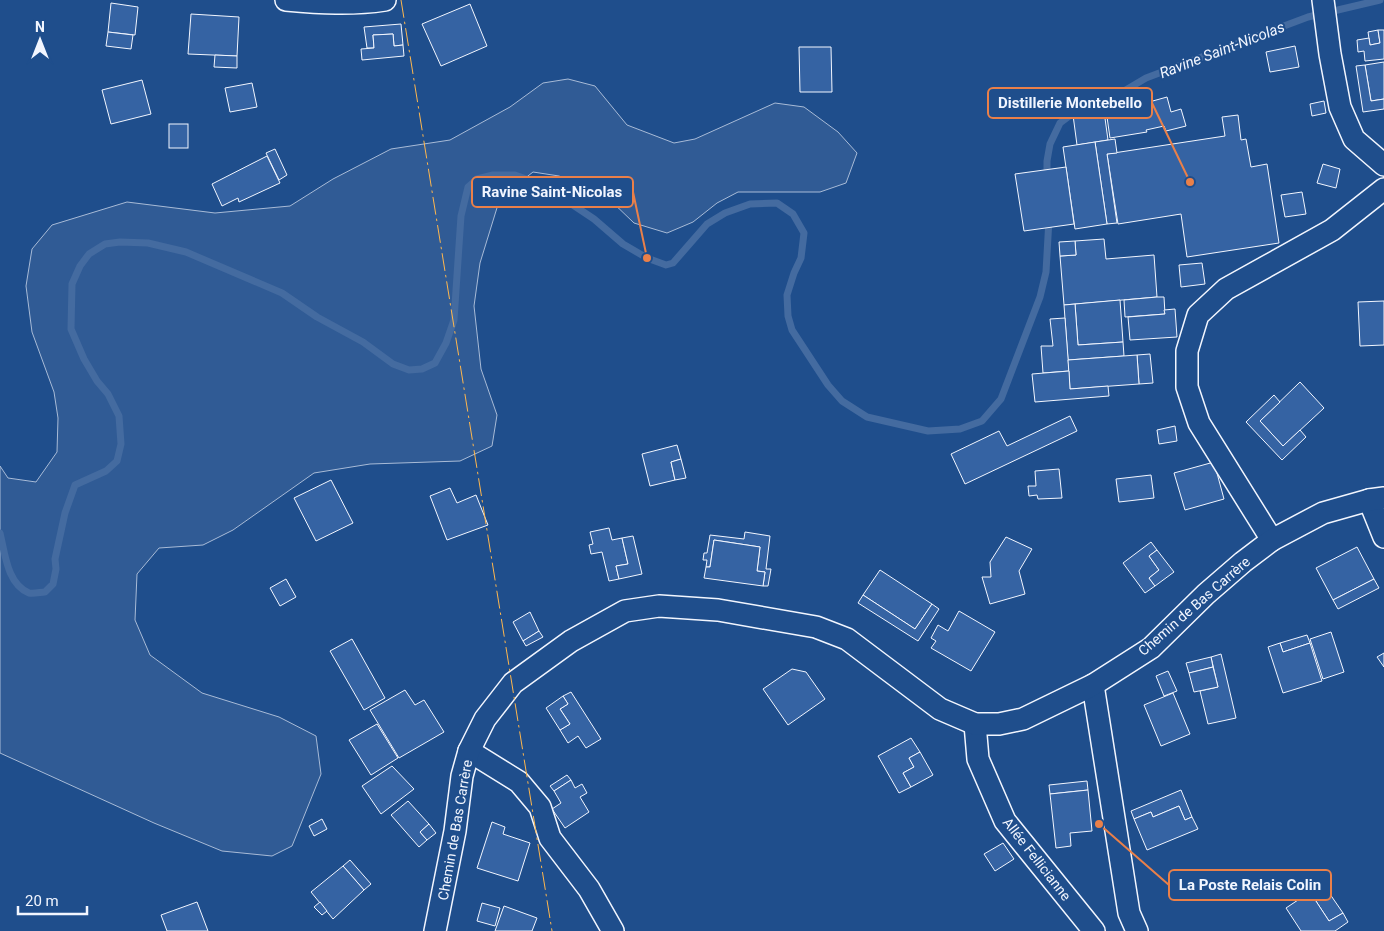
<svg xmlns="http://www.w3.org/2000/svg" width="1384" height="931" viewBox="0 0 1384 931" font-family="Roboto,sans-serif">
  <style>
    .green { fill: #305b95; stroke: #a8bbd7 }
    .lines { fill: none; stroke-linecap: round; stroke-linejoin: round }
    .stream { stroke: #446ba0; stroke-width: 7 }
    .building { fill: #3563a3; stroke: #f2f6ff }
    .street-casing { stroke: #f2f6ff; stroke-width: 24 }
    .street { stroke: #1f4e8c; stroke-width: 21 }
    .power { stroke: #ffb74d; stroke-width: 1; stroke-dasharray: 18 4 2.5 4; stroke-linecap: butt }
    .labels { text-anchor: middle; stroke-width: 4; stroke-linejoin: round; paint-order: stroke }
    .street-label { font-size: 14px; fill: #f2f6ff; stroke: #1f4e8c }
    .water-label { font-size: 15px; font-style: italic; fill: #f2f6ff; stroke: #1f4e8c }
    .leader { fill: none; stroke: #ea8049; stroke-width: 2 }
    .callout-dot { fill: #ea8049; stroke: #1f4e8c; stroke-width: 2 }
    .callout { fill: #1f4e8c; stroke: #ea8049; stroke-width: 2 }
    .callout-label { font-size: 15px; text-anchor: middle; font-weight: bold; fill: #f2f6ff }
  </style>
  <rect width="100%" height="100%" fill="#1f4e8c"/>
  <polygon class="green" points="568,79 595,86 627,125 674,143 695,139 775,103 804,107 838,132 857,153 846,183 820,192 738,192 717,203 693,222 667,233 634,223 608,198 559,176 533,172 500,198 480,263 474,306 481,369 497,415 492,446 460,461 370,464 314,473 233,530 203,545 159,548 137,574 135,620 150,655 202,693 279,717 316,736 321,774 292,846 272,856 222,851 154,823 0,753 0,466 8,478 36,482 57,452 58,418 54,392 32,332 26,286 32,249 52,225 127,202 215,213 290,206 333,179 391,149 450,140 510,107 543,83"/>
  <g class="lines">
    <g class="stream">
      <polyline points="1047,179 1047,161 1050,144 1060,123 1072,114 1097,107 1146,78 1308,17 1380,0"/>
      <path d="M 0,533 C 5,553 7,584 29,593 C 34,594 41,592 45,592 L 53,584 L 56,569 L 55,559 L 65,513 L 75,485 L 106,471 L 117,461 L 121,444 L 119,416 L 108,394 L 97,381 L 84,359 L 71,329 L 72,284 L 80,266 L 89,254 L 105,244 L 120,242 L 148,243 L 186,252 L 282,293 L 317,317 L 363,342 L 393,364 L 409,370 L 422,369 L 435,363 L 446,343 L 454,320 L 461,216 L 468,187 L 477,179 L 493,175 L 515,175 L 543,185 L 594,219 L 623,244 L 647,258 L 666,265 L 673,263 L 707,224 L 725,213 L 750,204 L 777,203 L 793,214 L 804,233 L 801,258 L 794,273 L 787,295 L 788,316 L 792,330 L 828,385 L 842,401 L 867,417 L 928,431 L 960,429 L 982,421 L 1001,399 L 1040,297 L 1046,272 L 1049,219"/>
    </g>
  </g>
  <g class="building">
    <polygon points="111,3 138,7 135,35 108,32"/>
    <polygon points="470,4 487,46 441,66 422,24"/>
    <polygon points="191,14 239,17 237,56 188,54"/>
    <polygon points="401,24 403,45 394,46 393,34 373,35 374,48 367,48 364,27"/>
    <polygon points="1378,30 1380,43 1370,45 1368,32"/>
    <polygon points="1378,30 1384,30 1384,59 1365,61 1364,51 1358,52 1357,40 1369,38 1370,45 1380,43"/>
    <polygon points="108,32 133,35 131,49 106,46"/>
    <polygon points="393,34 394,46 403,45 404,56 362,60 361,49 374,48 373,35"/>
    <polygon points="1295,46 1299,67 1270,72 1266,52"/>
    <polygon points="799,47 831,47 832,92 800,92"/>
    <polygon points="215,55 237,56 237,68 214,67"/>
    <polygon points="1384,62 1384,99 1371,101 1365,65"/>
    <polygon points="1365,65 1371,101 1384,99 1384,109 1363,112 1356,66"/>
    <polygon points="142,80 151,114 111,124 102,90"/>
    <polygon points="252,83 257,107 230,112 225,88"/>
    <polygon points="1167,97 1171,112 1181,109 1186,126 1166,131 1164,126 1146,130 1147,132 1110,138 1106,110 1138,100 1140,99 1142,104"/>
    <polygon points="1324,101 1326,113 1312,116 1310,104"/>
    <polygon points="1104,111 1108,140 1077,145 1073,115"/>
    <polygon points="1238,115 1241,140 1246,139 1251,167 1267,164 1279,243 1187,257 1181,214 1118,224 1107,154 1225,136 1222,117"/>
    <rect x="169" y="124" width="19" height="24"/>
    <polygon points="1115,139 1117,153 1107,154 1117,223 1107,224 1095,142"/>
    <polygon points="1095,142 1107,224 1075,229 1063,147"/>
    <polygon points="275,149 287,175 279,180 266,153"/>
    <polygon points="267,156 280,183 239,202 238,198 222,206 212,184"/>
    <polygon points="1323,164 1340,169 1336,188 1317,183"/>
    <polygon points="1066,167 1074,224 1024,231 1015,174"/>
    <polygon points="1302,192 1306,214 1285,217 1281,195"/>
    <polygon points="1104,239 1106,259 1154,255 1157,297 1064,305 1060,256 1076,255 1075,241"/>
    <polygon points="1075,241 1076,255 1060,256 1059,242"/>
    <polygon points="1202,263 1205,284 1181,287 1179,265"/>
    <polygon points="1157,297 1164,297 1165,314 1125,317 1124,300"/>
    <polygon points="1120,300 1123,342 1078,345 1075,304"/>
    <polygon points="1384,301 1384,345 1360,346 1358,302"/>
    <polygon points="1075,304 1078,345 1123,342 1124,356 1068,360 1064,305"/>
    <polygon points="1175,309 1177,337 1130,340 1128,317 1165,314 1164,310"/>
    <polygon points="1065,318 1069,371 1043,373 1041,346 1053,346 1050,319"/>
    <polygon points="1150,354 1153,383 1139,384 1137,355"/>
    <polygon points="1137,355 1139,384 1070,389 1068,360"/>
    <polygon points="1069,371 1070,389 1108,386 1109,396 1035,402 1032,374"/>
    <polygon points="1300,382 1324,408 1283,446 1260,421"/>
    <polygon points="1274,395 1280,402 1260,421 1283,446 1300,430 1306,437 1282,460 1246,422"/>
    <polygon points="1070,416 1077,431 965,484 951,454 999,431 1007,446"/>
    <polygon points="1175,426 1177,441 1159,444 1157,430"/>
    <polygon points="677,445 681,459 671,462 675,480 650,486 642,454"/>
    <polygon points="681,459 686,478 675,480 671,462"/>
    <polygon points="1214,462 1224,499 1185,510 1174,473"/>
    <polygon points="1059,469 1062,498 1038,499 1037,495 1029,496 1028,486 1036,486 1035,471"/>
    <polygon points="1151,475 1154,498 1119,502 1116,479"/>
    <polygon points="331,480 353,523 316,541 294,498"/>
    <polygon points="450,488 457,503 476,495 488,525 447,540 430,496"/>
    <polygon points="609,528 612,540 622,538 628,564 616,566 619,579 609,581 602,552 591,554 589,545 593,544 590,532"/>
    <polygon points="745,532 770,536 766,569 771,569 768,586 763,586 765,572 757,571 760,547 714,540 710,567 706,567 707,560 703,560 704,553 707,553 710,535 744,539"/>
    <polygon points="633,536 642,574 619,579 616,566 628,564 622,538"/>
    <polygon points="1006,537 1032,549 1019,571 1025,594 990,604 982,577 991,577 990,562"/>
    <polygon points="714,540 760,547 757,571 765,572 763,586 704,578 706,567 710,567"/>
    <polygon points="1151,542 1157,550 1149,556 1159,570 1149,578 1155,586 1145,593 1123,563"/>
    <polygon points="1357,547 1374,579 1333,600 1316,568"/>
    <polygon points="1157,550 1174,572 1155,586 1149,578 1159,570 1149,556"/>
    <polygon points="880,570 932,604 915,629 863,595"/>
    <polygon points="286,579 296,597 280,606 270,588"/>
    <polygon points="1374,579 1379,588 1338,609 1333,600"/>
    <polygon points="863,595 915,629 932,604 939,609 918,641 858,603"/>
    <polygon points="959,611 995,632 971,671 931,648 936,641 931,638 938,625 948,631"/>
    <polygon points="530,612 539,631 523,641 513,622"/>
    <polygon points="539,631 543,637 526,646 523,641"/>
    <polygon points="1331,632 1344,672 1323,679 1310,639"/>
    <polygon points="1307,635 1310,643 1283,652 1280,643"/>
    <polygon points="352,639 385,698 364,710 330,651"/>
    <polygon points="1280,643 1283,652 1310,643 1322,681 1283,693 1268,647"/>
    <polygon points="1384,653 1384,667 1377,657"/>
    <polygon points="1221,654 1236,718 1208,724 1200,691 1218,687 1211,657"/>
    <polygon points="1211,657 1213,667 1189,673 1186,663"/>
    <polygon points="1213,667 1218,687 1194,692 1189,673"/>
    <polygon points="792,669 806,672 825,699 788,725 763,689"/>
    <polygon points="1168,671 1177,691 1164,696 1156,676"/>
    <polygon points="405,690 415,705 424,700 444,732 399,758 370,710"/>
    <polygon points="571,692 601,739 586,748 578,736 568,743 560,730 570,724 560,709 568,704 563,696"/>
    <polygon points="1173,693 1190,734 1161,746 1144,705"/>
    <polygon points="563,696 568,704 560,709 570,724 560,730 546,708"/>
    <polygon points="377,724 398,758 371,775 349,740"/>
    <polygon points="911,738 920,752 909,758 914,767 903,773 911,787 899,793 878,756"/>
    <polygon points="920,752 933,775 911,787 903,773 914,767 909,758"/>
    <polygon points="392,766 414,789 381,814 362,786"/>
    <polygon points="567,775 571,780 554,791 550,786"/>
    <polygon points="571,780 575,788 582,784 587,793 580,797 589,812 565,828 552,809 561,803 554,791"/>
    <polygon points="1087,781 1088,790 1050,794 1049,785"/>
    <polygon points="1088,790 1092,831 1070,833 1071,846 1056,848 1050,794"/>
    <polygon points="1181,790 1192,817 1185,820 1179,806 1153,817 1151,812 1134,819 1131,811"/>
    <polygon points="408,801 429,824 420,832 427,840 419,847 391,815"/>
    <polygon points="1179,806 1185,820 1192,817 1198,829 1147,850 1134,819 1151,812 1153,817"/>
    <polygon points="322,819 327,829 314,836 309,826"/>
    <polygon points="492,822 505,827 503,834 530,843 518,881 477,868"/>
    <polygon points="429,824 436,833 427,840 420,832"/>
    <polygon points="1003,843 1014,859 995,871 984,854"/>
    <polygon points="350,860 371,884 364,890 343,866"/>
    <polygon points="343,866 364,890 333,919 311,892"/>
    <polygon points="1323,884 1343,913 1329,921 1310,892"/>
    <polygon points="1310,892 1329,921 1343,913 1348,922 1335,931 1301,931 1286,908"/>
    <polygon points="197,902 208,931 167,931 161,915"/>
    <polygon points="320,902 327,911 322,915 314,907"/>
    <polygon points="482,903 500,908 495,926 477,921"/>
    <polygon points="504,906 537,918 532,931 495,931"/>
  </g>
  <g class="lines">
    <defs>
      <g id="street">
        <path d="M 286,0 C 320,3 352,5 385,0"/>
        <polyline points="1323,0 1330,54 1340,107 1354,139 1384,165"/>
        <polyline points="1369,500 1384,537"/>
        <polyline points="1272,540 1199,423 1187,387 1187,351 1198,315 1226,289 1332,230 1384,189"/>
        <polyline points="1093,685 1129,913 1137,931"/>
        <polyline points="975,724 978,759 1005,821 1094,931"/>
        <polyline points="469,751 519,782 540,807 550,838 589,889 613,931"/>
        <polyline points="435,931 455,831 462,776 469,751 485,719 513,683 571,641 625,611 659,606 718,610 816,627 847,639 940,709 975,724 999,724 1023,719 1093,685 1151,648 1206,594 1243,562 1272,540 1323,513 1369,500 1384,498"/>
      </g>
    </defs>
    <use href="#street" class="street-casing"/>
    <use href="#street" class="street"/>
    <polyline class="power" points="401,0 552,931"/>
  </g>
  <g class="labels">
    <g class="street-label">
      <text transform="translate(1194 606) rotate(-41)" y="5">Chemin de Bas Carrère</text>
      <text transform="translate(455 830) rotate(-80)" y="5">Chemin de Bas Carrère</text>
      <text transform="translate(1037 859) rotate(52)" y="5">Allée Fellicianne</text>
    </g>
    <g class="water-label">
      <text transform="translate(1222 50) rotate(-21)" y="5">Ravine Saint-Nicolas</text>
    </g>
  </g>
  <path class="leader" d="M1190 182L1152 103M647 258L633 192M1099 824L1169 885"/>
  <g class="callout-dot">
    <circle cx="1190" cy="182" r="5"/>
    <circle cx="647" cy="258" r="5"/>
    <circle cx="1099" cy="824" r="5"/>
  </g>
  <g class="callout">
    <rect x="988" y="88" width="164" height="30" rx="5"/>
    <rect x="472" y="177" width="161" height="30" rx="5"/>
    <rect x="1169" y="870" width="162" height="30" rx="5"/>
  </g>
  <g class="callout-label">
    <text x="1070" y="108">Distillerie Montebello</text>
    <text x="552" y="197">Ravine Saint-Nicolas</text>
    <text x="1250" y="890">La Poste Relais Colin</text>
  </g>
  <g transform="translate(40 40)" stroke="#1f4e8c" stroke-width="4" paint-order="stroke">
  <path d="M0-4L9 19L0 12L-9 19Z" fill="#f2f6ff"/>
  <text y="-8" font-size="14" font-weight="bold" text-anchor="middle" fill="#f2f6ff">N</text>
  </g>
  <path d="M18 906v8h69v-8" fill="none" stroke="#f2f6ff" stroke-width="2.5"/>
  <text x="25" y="906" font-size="15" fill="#f2f6ff" stroke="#1f4e8c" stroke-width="4" paint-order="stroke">20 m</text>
</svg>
